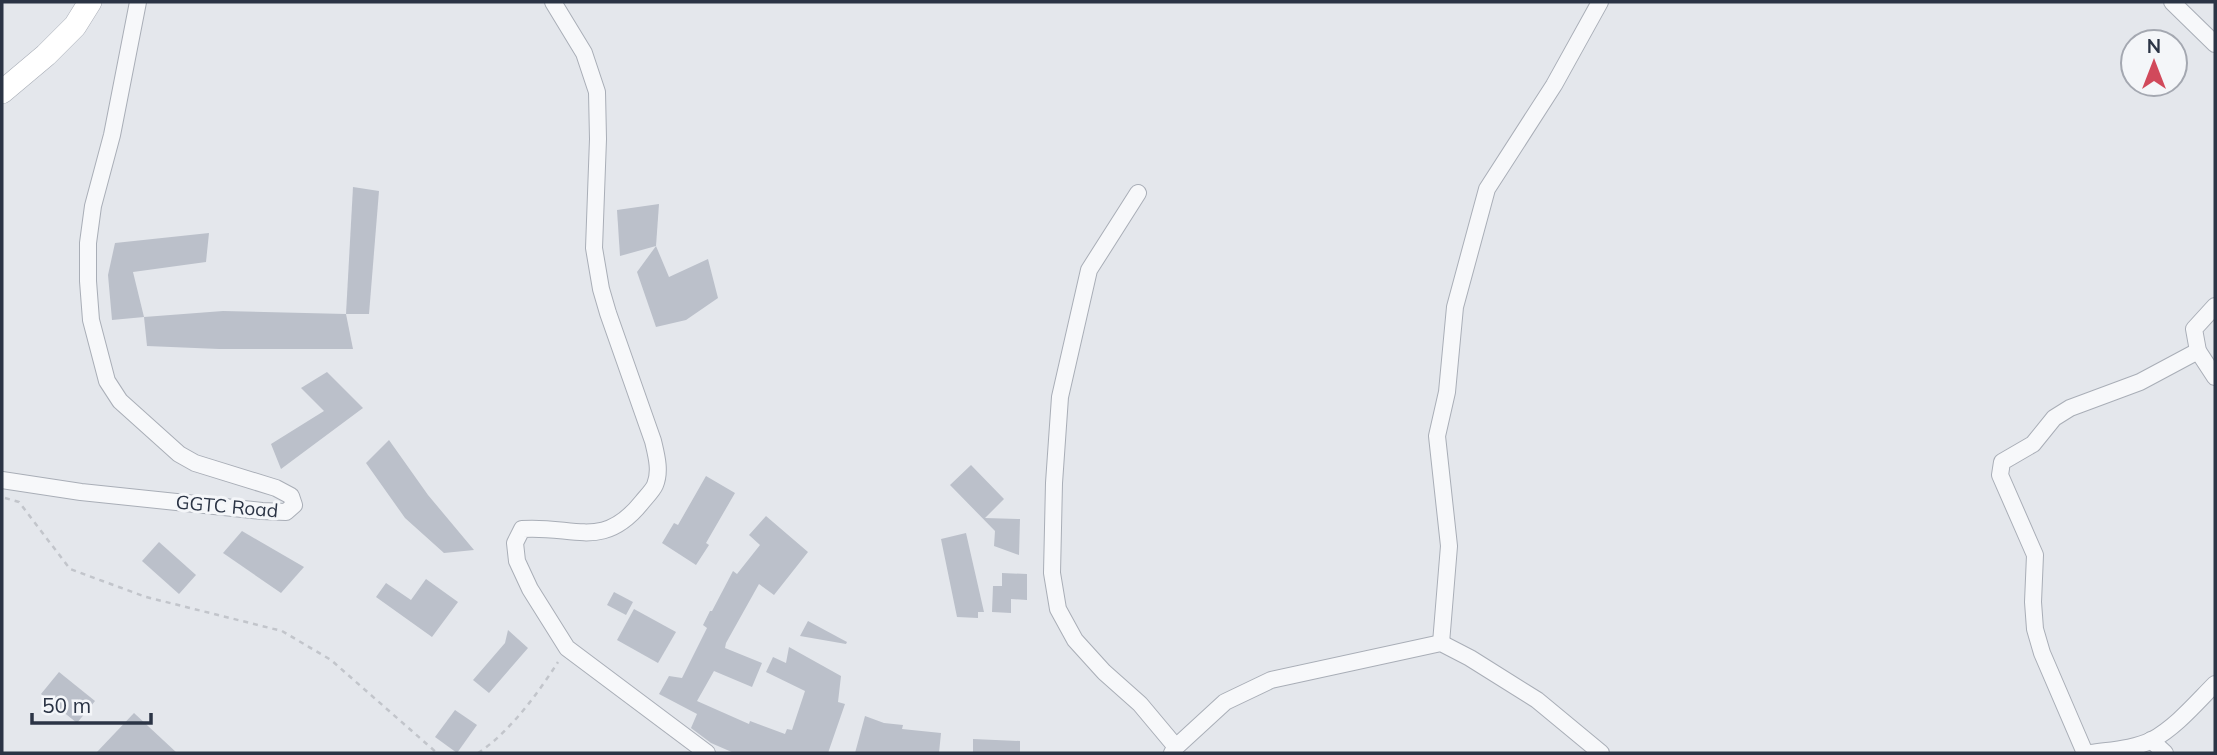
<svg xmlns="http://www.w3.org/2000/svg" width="2217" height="755" viewBox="0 0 2217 755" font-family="Mulish,sans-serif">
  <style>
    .building { fill: #bbc0ca }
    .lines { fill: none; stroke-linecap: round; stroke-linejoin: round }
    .street-casing { stroke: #a9aeb7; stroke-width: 18 }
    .secondary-casing { stroke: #a9aeb7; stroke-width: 24 }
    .path { stroke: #c2c5cb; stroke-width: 2.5; stroke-dasharray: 5 5; stroke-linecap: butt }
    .street { stroke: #f7f8fa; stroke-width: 16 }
    .secondary { stroke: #fff; stroke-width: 23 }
    .labels { text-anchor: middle; stroke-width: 6; stroke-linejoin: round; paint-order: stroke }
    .street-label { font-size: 19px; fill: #2b3445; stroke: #f4f6f9 }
  </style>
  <rect width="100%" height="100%" fill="#e4e7ec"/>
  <g class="building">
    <polygon points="353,187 379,191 369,314 346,314"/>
    <polygon points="659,204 656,246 620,256 617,210"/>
    <polygon points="209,233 206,262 133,272 144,317 112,320 108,275 115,243"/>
    <polygon points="656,246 669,277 708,259 718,298 686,320 656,327 637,272"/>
    <polygon points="223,311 346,314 353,349 219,349 147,346 144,317"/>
    <polygon points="327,372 363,408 281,469 271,444 324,411 301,388"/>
    <polygon points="389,440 428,495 474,550 444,553 405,518 366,463"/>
    <polygon points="971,465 1004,499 985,518 1020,519 1019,555 994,546 995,531 950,485"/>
    <polygon points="706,476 735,493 706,543 709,545 696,565 662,543 674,523 678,525"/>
    <polygon points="766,516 808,552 774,595 759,584 726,643 725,648 762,663 752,687 714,671 697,701 749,724 750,721 785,734 787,729 792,730 805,691 766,672 773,657 786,663 789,647 841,676 838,702 845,704 828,753 734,753 711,743 691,728 697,714 659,694 669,676 682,678 707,628 703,625 710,611 712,611 733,571 737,574 760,545 749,535"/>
    <polygon points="242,531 304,567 281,593 223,553"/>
    <polygon points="966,533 984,612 978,612 978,618 957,617 941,539"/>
    <polygon points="159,542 196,575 179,594 142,561"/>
    <polygon points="1002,573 1027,574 1027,600 1011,599 1011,613 992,612 993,586 1002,586"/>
    <polygon points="426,579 458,602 432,637 376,597 386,583 411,600"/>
    <polygon points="614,592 633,602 626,615 607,605"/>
    <polygon points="634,609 676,632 658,663 617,640"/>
    <polygon points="808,621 847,642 846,644 800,636"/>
    <polygon points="508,630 528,648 489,693 473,680 505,643"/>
    <polygon points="59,672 95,701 77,723 41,694"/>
    <polygon points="455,710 477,725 457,753 435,737"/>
    <polygon points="134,713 177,753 96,753"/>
    <polygon points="865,716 884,723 903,725 902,729 941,733 939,753 855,753"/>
    <polygon points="973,739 1020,741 1020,753 973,753"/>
  </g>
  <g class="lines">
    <defs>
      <g id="street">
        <path d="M 553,2 L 584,53 L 597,92 L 598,139 L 594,248 L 601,289 L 608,313 L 653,441 C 656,454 661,471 655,485 C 653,490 646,497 642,502 C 603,551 574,525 522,529 L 515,543 L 517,561 L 530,589 L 567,648 L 707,753"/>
        <polyline points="2172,2 2215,44"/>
        <polyline points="1138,193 1089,270 1060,397 1054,483 1052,573 1058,609 1075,640 1104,672 1140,704 1176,747"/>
        <polyline points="2215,306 2194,329 2198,351 2215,377"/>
        <polyline points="2,480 81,492 262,511 286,512 294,505 291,496 276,488 195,463 179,454 120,401 107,381 91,320 88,281 88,243 93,206 112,135 138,2"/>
        <polyline points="1441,643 1449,546 1437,436 1447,392 1455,307 1487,189 1554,85 1600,2"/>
        <polyline points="2151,740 2165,753"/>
        <polyline points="1172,753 1176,747 1225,702 1271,680 1441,643 1470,658 1537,700 1601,753"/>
        <polyline points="2085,753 2042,653 2035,629 2033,602 2035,555 2000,475 2002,462 2033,444 2054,418 2070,408 2140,382 2198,351"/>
        <path d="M 2091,753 C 2111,750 2134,749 2152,740 C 2176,727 2196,703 2215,684"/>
      </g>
      <polyline id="secondary" points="2,92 46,55 75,26 90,2"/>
    </defs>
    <use href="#street" class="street-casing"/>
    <use href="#secondary" class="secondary-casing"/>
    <g class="path">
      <polyline points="5,498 19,502 70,569 146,597 282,631 331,660 437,753"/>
      <path d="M 478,753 C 510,732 538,693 558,662"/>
    </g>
    <use href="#street" class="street"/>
    <use href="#secondary" class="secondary"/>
  </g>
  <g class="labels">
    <g class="street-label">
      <text transform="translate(227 506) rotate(5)" y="7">GGTC Road</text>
    </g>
  </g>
  <rect width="2217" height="755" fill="none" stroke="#2b3445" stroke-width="7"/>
  <g transform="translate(2154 63)"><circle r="33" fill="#f4f6f9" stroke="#a4a8b1" stroke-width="2"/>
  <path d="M0-5L12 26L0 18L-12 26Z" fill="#d1495b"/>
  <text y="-10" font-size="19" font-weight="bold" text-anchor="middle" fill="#2b3445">N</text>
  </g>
  <path d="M32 713v10h119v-10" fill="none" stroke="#2b3445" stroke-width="3.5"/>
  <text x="42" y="713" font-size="21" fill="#2b3445" stroke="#f4f6f9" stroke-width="5" paint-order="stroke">50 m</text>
</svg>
